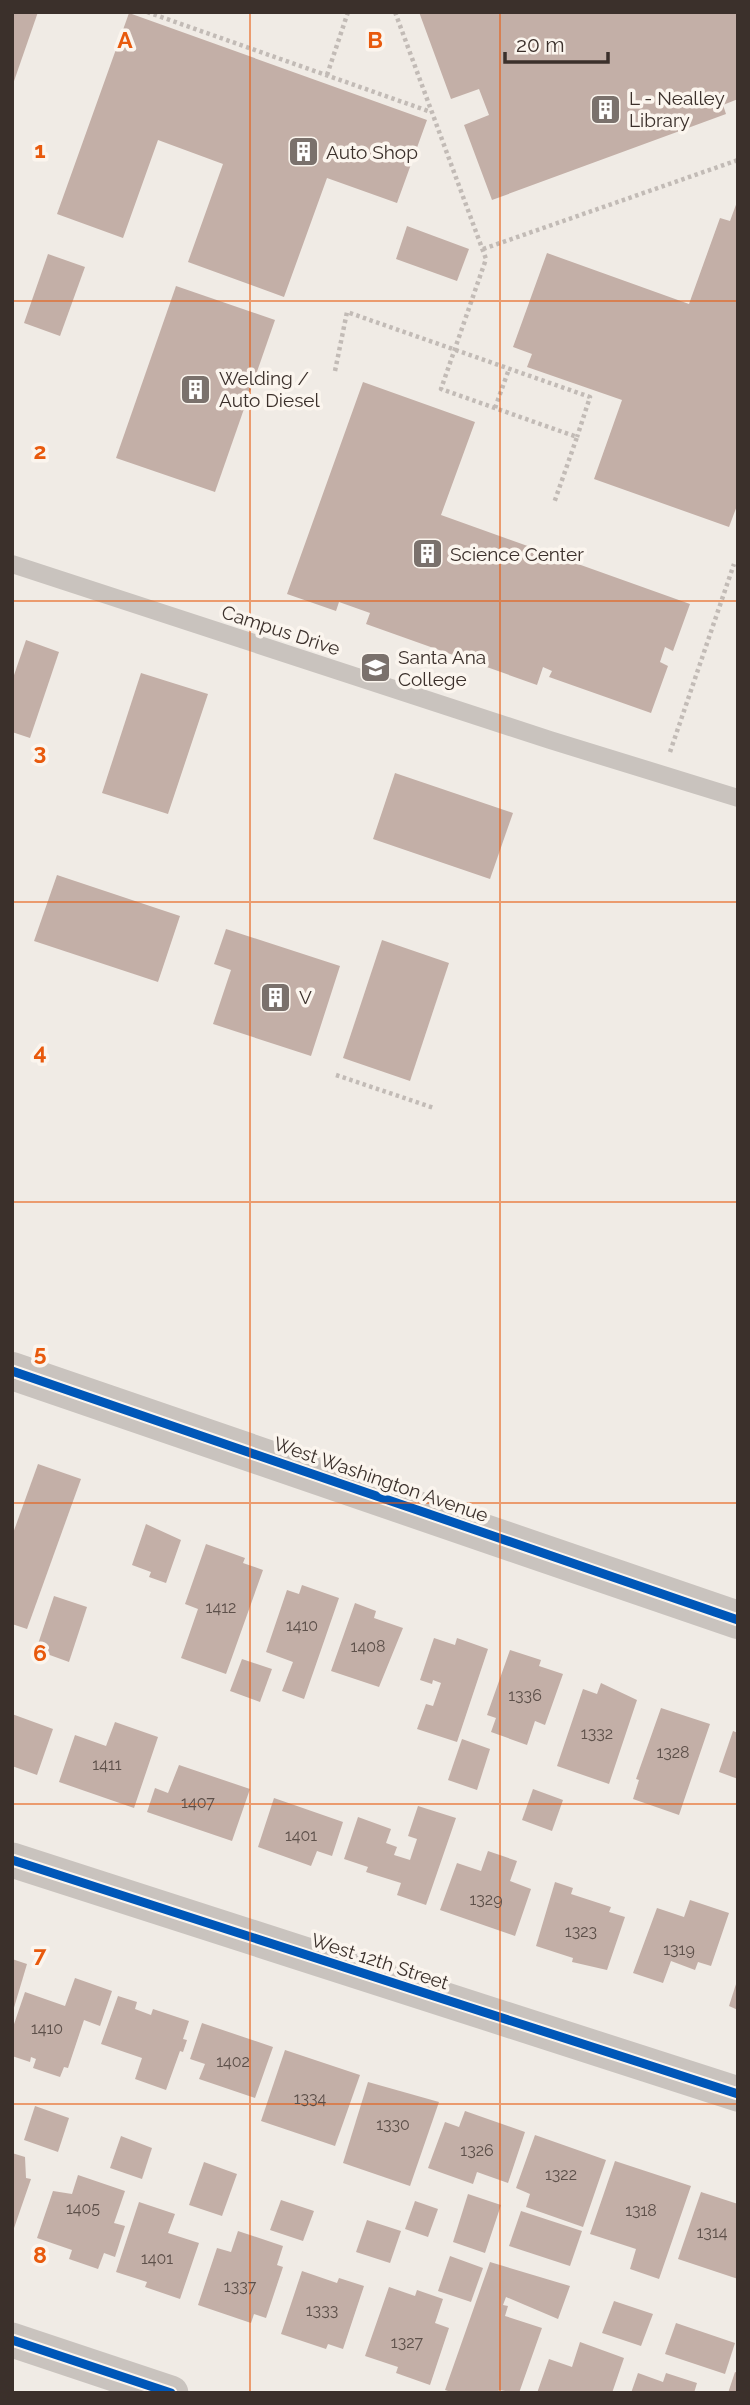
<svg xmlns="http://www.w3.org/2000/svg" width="750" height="2405" viewBox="0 0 750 2405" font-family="Raleway,sans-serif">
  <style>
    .building { fill: #c3afa7 }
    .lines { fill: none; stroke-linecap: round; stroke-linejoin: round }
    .path { stroke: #c2bbb6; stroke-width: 4.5; stroke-dasharray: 3.5 3.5; stroke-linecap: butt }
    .service { stroke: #c9c3be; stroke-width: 18 }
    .minor { stroke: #c9c3be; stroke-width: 35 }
    .tertiary { stroke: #c9c3be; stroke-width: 38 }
    .cycleway-casing { stroke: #fbf5ee; stroke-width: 13 }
    .cycleway { stroke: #0057b8; stroke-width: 9 }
    .grid { fill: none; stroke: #e8590c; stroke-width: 2; stroke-opacity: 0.55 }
    .labels { text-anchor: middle; stroke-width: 7; stroke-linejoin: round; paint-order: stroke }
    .number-label { font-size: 16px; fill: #5d504a }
    .poi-label { font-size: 19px; fill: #3b302b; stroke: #fbf5ee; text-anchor: start }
    .street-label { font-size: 19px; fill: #3b302b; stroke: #fbf5ee }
    .grid-label { font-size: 23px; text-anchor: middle; font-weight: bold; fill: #e8590c; stroke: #fbf5ee; stroke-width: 7; stroke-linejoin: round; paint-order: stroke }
  </style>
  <rect width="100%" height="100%" fill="#f0ebe5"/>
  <g class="building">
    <polygon points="12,12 38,12 13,84 12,84"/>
    <polygon points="419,12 738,12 738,99 723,105 726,114 492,200 464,125 489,115 479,89 451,99"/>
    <polygon points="129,13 427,120 397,203 327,178 284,297 188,262 223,164 158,140 123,238 57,214"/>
    <polygon points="737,202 738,503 729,527 594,479 622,400 527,367 532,354 513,347 547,253 689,304 720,218 730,221"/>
    <polygon points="407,226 469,249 457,281 396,259"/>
    <polygon points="48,254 85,267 60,336 24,323"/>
    <polygon points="176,286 275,320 215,492 116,458"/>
    <polygon points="363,382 475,422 441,515 690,604 673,651 665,647 660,662 668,666 651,713 549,677 552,671 543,667 537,685 366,624 370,613 339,602 336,611 287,594"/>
    <polygon points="26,640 59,652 30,738 12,732 12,681"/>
    <polygon points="141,673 208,694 168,814 102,793"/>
    <polygon points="395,773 513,813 490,879 373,839"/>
    <polygon points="57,875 180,916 158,982 34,941"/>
    <polygon points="226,929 340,966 311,1056 213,1024 231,970 214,964"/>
    <polygon points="382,940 449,963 410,1081 343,1058"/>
    <polygon points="38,1464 81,1479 27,1629 12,1624 12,1536"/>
    <polygon points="146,1524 181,1540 166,1583 149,1577 151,1572 132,1565"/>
    <polygon points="206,1544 245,1558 243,1563 263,1570 226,1674 181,1658 198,1609 185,1604"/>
    <polygon points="302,1585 339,1598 304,1699 282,1691 293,1662 266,1652 287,1590 299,1594"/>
    <polygon points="54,1596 87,1607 69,1662 36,1650"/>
    <polygon points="355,1603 376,1611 374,1618 403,1628 379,1687 331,1671"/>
    <polygon points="434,1638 455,1645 457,1638 488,1649 457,1742 417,1729 426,1704 433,1706 441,1683 433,1680 432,1684 420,1680"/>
    <polygon points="510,1650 541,1660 539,1666 563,1674 545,1725 535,1721 527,1745 491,1732 496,1718 487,1715"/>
    <polygon points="242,1659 272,1669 260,1702 230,1691"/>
    <polygon points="601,1683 637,1700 609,1784 557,1766 583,1689 597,1694"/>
    <polygon points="661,1708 710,1724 679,1815 633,1799 639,1780 636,1779"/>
    <polygon points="12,1714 53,1729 37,1775 12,1766"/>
    <polygon points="115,1722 158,1737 134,1808 59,1782 75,1735 106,1746"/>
    <polygon points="733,1731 738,1733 738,1779 719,1772"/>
    <polygon points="462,1739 490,1749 477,1790 448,1780"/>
    <polygon points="179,1765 250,1789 232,1841 147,1812 155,1788 168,1793"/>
    <polygon points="533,1789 563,1800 552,1831 522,1820"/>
    <polygon points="274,1798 343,1822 332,1856 317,1851 311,1866 258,1847"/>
    <polygon points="418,1806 456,1818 426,1905 397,1895 401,1883 366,1872 368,1867 344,1859 358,1817 391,1829 386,1843 397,1847 394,1855 410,1860 417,1839 408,1836"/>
    <polygon points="488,1851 517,1861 510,1881 531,1889 515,1936 440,1910 457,1863 481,1871"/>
    <polygon points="555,1882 573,1888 571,1894 611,1907 609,1912 625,1917 607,1970 572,1962 573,1958 536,1946"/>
    <polygon points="690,1900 729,1913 711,1966 698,1962 695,1970 671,1961 663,1983 633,1973 657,1908 684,1917"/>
    <polygon points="12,1959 27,1964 13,2011 12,2011"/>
    <polygon points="75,1978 112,1991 100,2026 84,2020 68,2068 64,2067 60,2077 33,2068 36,2059 31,2057 30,2062 12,2056 12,2030 25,1992 65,2006"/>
    <polygon points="737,1981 738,1981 738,2010 729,2006"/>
    <polygon points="118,1996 137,2002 135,2009 151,2015 153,2009 189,2021 183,2039 187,2040 183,2052 180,2051 166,2090 135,2079 142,2058 101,2044"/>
    <polygon points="202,2023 273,2047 255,2098 199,2079 205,2064 190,2059"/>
    <polygon points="285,2050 360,2075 335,2146 261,2121"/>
    <polygon points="368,2082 439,2102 410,2186 343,2163"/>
    <polygon points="35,2106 69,2118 58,2152 24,2140"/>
    <polygon points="465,2111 525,2132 508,2183 477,2172 473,2184 428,2168 445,2122 459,2127"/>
    <polygon points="535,2135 606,2160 583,2227 526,2207 530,2194 516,2188"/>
    <polygon points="121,2136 152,2148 142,2179 110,2168"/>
    <polygon points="12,2153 25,2157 26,2178 31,2179 13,2231"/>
    <polygon points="615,2161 691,2186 659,2279 630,2269 636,2249 590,2234"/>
    <polygon points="204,2162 237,2174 222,2216 189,2205"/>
    <polygon points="78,2175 125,2191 114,2223 125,2226 115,2257 104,2253 98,2269 69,2259 72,2250 37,2238 53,2191 72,2194"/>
    <polygon points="701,2192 738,2204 738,2279 678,2259"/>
    <polygon points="468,2194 501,2205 485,2253 453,2242"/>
    <polygon points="281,2200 314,2211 303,2241 270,2230"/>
    <polygon points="415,2201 438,2209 428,2237 405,2229"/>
    <polygon points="139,2202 175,2214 168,2233 199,2243 180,2299 145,2287 147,2282 116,2272"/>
    <polygon points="521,2211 582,2231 570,2266 509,2246"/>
    <polygon points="367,2220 401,2231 390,2263 356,2252"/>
    <polygon points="238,2231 283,2246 277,2265 283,2267 266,2318 254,2314 251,2323 198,2305 217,2248 231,2252"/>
    <polygon points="450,2256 483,2268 471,2302 438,2291"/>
    <polygon points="490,2262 570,2286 558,2319 506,2297 503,2305 508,2306 505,2316 542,2328 519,2393 499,2390 498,2393 454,2393 445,2390"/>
    <polygon points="302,2271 337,2283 339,2278 364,2286 343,2349 328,2344 326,2349 281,2334"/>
    <polygon points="389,2287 415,2296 417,2290 443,2299 435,2323 449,2328 430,2385 396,2373 398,2367 365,2356"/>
    <polygon points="614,2301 653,2314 641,2346 602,2333"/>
    <polygon points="676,2323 735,2343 725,2374 665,2354"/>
    <polygon points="580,2342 624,2358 612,2393 537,2393 549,2359 572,2367"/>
    <polygon points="735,2372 738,2373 738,2393 728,2393"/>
    <polygon points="638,2373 663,2382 666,2373 697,2383 694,2393 631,2393"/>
  </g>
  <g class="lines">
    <g class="path">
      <polyline points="147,12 431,112"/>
      <polyline points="395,12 486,259 441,389 577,437 554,503"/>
      <polyline points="327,75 348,12"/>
      <polyline points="483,249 738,160"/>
      <polyline points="335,371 347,312 590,397 577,437"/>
      <polyline points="495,408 509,369"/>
      <polyline points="670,752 734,564"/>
      <polyline points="336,1075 434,1108"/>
    </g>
    <polyline class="service" points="12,564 550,740 738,798"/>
    <g class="minor">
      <polyline points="12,1860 738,2094"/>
      <polyline points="12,2340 171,2393"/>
    </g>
    <polyline class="tertiary" points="12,1371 738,1620"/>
    <defs>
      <g id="cycleway">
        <polyline points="12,1371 738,1620"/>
        <polyline points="12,1860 738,2094"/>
        <polyline points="12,2340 171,2393"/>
      </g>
    </defs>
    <use href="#cycleway" class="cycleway-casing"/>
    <use href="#cycleway" class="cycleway"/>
  </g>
  <path class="grid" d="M 250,12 L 250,2393M 500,12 L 500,2393M 12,301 L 738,301M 12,601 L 738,601M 12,902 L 738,902M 12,1202 L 738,1202M 12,1503 L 738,1503M 12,1804 L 738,1804M 12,2104 L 738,2104"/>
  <defs>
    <symbol id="building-square" viewBox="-11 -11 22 22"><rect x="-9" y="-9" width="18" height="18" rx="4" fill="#7a716c" stroke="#fbf5ee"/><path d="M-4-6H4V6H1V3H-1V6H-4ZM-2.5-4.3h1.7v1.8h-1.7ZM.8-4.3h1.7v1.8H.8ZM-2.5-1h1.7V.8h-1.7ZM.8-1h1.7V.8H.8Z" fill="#fff"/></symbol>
    <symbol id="university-square" viewBox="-11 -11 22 22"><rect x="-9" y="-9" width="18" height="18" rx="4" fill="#7a716c" stroke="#fbf5ee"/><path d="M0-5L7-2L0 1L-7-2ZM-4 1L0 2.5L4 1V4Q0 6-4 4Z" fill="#fff"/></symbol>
  </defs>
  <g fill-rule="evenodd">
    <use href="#building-square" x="588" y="92" width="35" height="35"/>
    <use href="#building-square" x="286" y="134" width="35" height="35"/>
    <use href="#building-square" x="178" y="372" width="35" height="35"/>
    <use href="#building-square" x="410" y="536" width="35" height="35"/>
    <use href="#university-square" x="358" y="650" width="35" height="35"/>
    <use href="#building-square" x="258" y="980" width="35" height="35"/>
  </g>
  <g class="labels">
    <g class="number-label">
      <text x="221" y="1613">1412</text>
      <text x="302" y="1631">1410</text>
      <text x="368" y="1652">1408</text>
      <text x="525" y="1701">1336</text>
      <text x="597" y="1739">1332</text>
      <text x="673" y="1758">1328</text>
      <text x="107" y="1770">1411</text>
      <text x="198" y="1808">1407</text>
      <text x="301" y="1841">1401</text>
      <text x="486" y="1905">1329</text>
      <text x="581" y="1937">1323</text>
      <text x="679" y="1955">1319</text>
      <text x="47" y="2034">1410</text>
      <text x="233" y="2067">1402</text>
      <text x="310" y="2104">1334</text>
      <text x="393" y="2130">1330</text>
      <text x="477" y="2156">1326</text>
      <text x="561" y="2180">1322</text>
      <text x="83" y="2214">1405</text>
      <text x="641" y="2216">1318</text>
      <text x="712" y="2238">1314</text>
      <text x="157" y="2264">1401</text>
      <text x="240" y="2292">1337</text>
      <text x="322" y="2316">1333</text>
      <text x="407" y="2348">1327</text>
    </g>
    <g class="poi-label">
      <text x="629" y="105">L - Nealley<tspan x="629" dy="22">Library</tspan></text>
      <text x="326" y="159">Auto Shop</text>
      <text x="219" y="385">Welding /<tspan x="219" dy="22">Auto Diesel</tspan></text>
      <text x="450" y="561">Science Center</text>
      <text x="398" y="664">Santa Ana<tspan x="398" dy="22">College</tspan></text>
      <text x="299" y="1004">V</text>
    </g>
    <g class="street-label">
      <text transform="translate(281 630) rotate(18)" y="7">Campus Drive</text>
      <text transform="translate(381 1479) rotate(19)" y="7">West Washington Avenue</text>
      <text transform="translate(380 1961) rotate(18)" y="7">West 12th Street</text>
    </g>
  </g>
  <g class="grid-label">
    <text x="125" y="48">A</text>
    <text x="375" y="48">B</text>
    <text x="40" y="158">1</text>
    <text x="40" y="459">2</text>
    <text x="40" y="760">3</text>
    <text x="40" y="1060">4</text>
    <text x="40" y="1361">5</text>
    <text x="40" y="1661">6</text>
    <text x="40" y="1962">7</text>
    <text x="40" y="2263">8</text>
  </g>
  <rect width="750" height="2405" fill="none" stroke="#3b302b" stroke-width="28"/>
  <path d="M505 52v10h103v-10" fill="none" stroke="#3b302b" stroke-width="3.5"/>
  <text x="516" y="52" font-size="21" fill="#3b302b" stroke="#fbf5ee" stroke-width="5" paint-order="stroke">20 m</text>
</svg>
